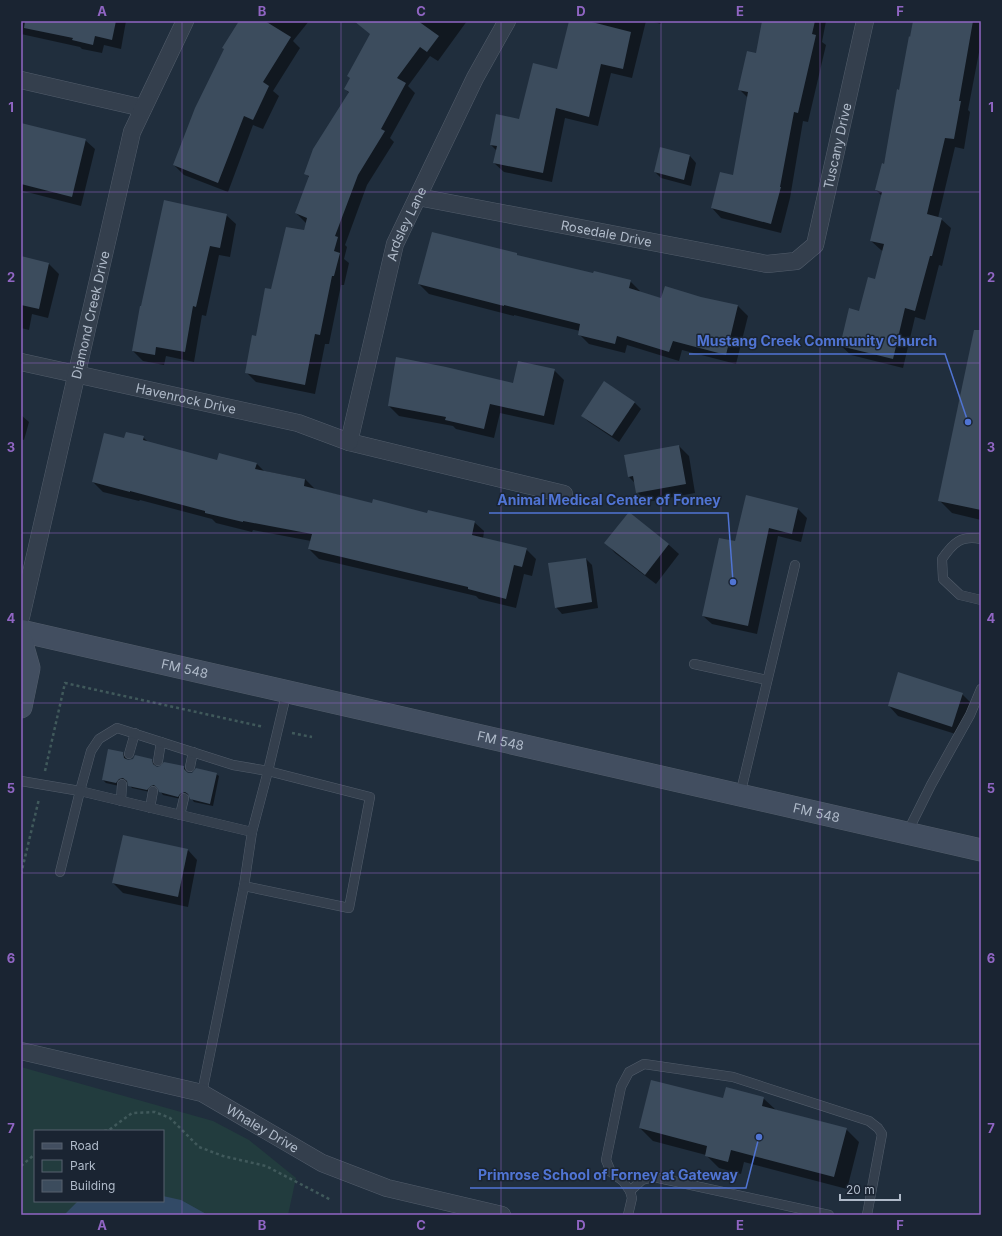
<svg xmlns="http://www.w3.org/2000/svg" width="1002" height="1236" viewBox="0 0 1002 1236" font-family="Inter,sans-serif">
  <style>
    .green { fill: #223c3e; fill-rule: evenodd }
    .water { fill: #324a66 }
    .shadow { fill: #0007 }
    .building { fill: #3c4c5d }
    .lines { fill: none; stroke-linecap: round; stroke-linejoin: round }
    .lane-casing { stroke: #525d6b; stroke-width: 10 }
    .street-casing { stroke: #525d6b; stroke-width: 18 }
    .secondary-casing { stroke: #525d6b; stroke-width: 23 }
    .path { stroke: #40595b; stroke-width: 2.5; stroke-dasharray: 3 3; stroke-linecap: butt }
    .lane { stroke: #343f4d; stroke-width: 9 }
    .street { stroke: #343f4d; stroke-width: 17 }
    .secondary { stroke: #424e60; stroke-width: 22 }
    .grid { fill: none; stroke: #9065c3; stroke-width: 1; stroke-opacity: 0.55 }
    .labels { text-anchor: middle; stroke-width: 3; stroke-linejoin: round; paint-order: stroke }
    .street-label { font-size: 13px; fill: #afbac9; stroke: #1a2432 }
    .leader { fill: none; stroke: #5074d3; stroke-width: 1.5 }
    .callout-dot { fill: #5074d3; stroke: #1a2432; stroke-width: 1.5 }
    .callout-label { font-size: 14px; text-anchor: middle; font-weight: bold; fill: #5074d3; stroke: #1a2432; stroke-width: 3; stroke-linejoin: round; paint-order: stroke }
    .neatline { fill: none; stroke: #9065c3; stroke-width: 1.5 }
    .grid-label { font-size: 13px; text-anchor: middle; font-weight: bold; fill: #9065c3 }
  </style>
  <rect width="100%" height="100%" fill="#202e3d"/>
  <path class="green" d="M 21,1067 L 213,1121 L 249,1140 L 296,1178 L 288,1215 L 21,1215 ZM 35,1131 L 163,1131 L 163,1201 L 35,1201 Z"/>
  <polygon class="water" points="163,1196 181,1200 208,1215 64,1215 78,1201 163,1201"/>
  <g class="shadow">
    <polygon points="21,21 126,21 121,49 104,45 102,53 82,49 80,47 21,34"/>
    <polygon points="240,21 309,21 293,41 300,48 273,91 279,96 263,129 253,125 228,192 184,175 174,165"/>
    <polygon points="379,21 467,21 438,61 430,56 408,86 415,93 390,138 394,142 367,185 345,245 347,247 344,259 349,263 344,285 341,285 329,344 325,344 315,394 256,382 246,372 271,290 304,231 306,223 296,213 310,178 305,173 349,93 345,89"/>
    <polygon points="570,21 646,21 632,78 611,73 598,126 565,118 552,182 504,172 494,163 497,151 491,145 520,120 558,70"/>
    <polygon points="650,21 662,21 661,24"/>
    <polygon points="763,21 826,21 822,42 826,45 808,122 803,121 790,198 781,233 721,218 712,208 734,176 748,98 740,90 757,55"/>
    <polygon points="914,21 981,21 981,42 968,110 970,112 964,149 955,147 938,218 941,219 951,228 942,266 939,265 925,320 915,317 903,368 851,355 841,346 876,280 883,251 881,250 871,241 882,196 876,190 884,165"/>
    <polygon points="21,125 85,140 95,149 81,206 23,191 22,196 21,196"/>
    <polygon points="661,149 690,156 696,163 691,186 661,178 655,172"/>
    <polygon points="226,215 236,224 230,257 219,255 206,316 202,315 194,362 166,356 164,365 143,361 133,351"/>
    <polygon points="516,254 518,256 594,274 630,281 640,291 639,292 662,299 701,298 738,306 748,316 736,364 682,350 679,361 627,345 625,353 589,344 579,334 580,331 514,315 514,316 429,294 419,284"/>
    <polygon points="21,258 49,264 59,274 48,318 32,314 29,330 21,328"/>
    <polygon points="981,344 981,520 952,513 939,500"/>
    <polygon points="554,370 564,380 554,425 500,413 494,438 456,429 453,426 399,416 389,406 513,384"/>
    <polygon points="604,382 635,403 641,409 619,442 589,422 582,416"/>
    <polygon points="21,415 29,422 24,440 21,439"/>
    <polygon points="143,437 149,443 218,462 256,463 264,471 305,479 315,489 373,504 474,522 484,531 483,539 526,549 536,559 532,576 524,574 516,608 479,599 476,596 319,559 309,549 311,541 253,530 252,532 216,523 212,519 140,500 139,501 103,492 93,482 125,440"/>
    <polygon points="679,446 689,456 695,493 647,502 637,492 635,483 629,477"/>
    <polygon points="798,509 807,518 801,542 778,536 757,634 712,624 703,616 736,542"/>
    <polygon points="629,513 669,545 679,554 656,584 615,553 606,543"/>
    <polygon points="586,559 592,565 598,608 562,614 556,607"/>
    <polygon points="962,694 972,704 962,736 898,716 889,706"/>
    <polygon points="123,753 126,757 127,760 152,760 155,763 156,768 184,767 188,774 216,774 219,776 213,806 194,802 189,795 183,796 181,799 163,795 158,788 154,788 150,792 132,788 126,781 122,782 119,786 106,783 103,780"/>
    <polygon points="188,850 197,860 188,907 123,893 113,883"/>
    <polygon points="763,1098 776,1110 846,1129 859,1142 847,1189 744,1162 741,1174 719,1168 706,1155 653,1141 640,1128 724,1100"/>
  </g>
  <g class="building">
    <polygon points="25,21 116,21 112,40 95,36 93,45 72,40 73,38 24,28"/>
    <polygon points="239,21 265,21 291,37 263,82 269,86 253,120 244,116 218,183 173,165 195,108 224,49 222,48"/>
    <polygon points="354,21 418,21 439,36 427,52 420,47 397,78 406,83 381,129 385,131 358,175 335,236 338,237 334,251 340,253 334,276 332,276 320,335 315,334 305,385 245,373 252,335 256,336 265,288 271,289 286,227 304,230 307,218 295,213 309,176 304,174 313,149 349,92 344,89 350,78 347,76 370,34"/>
    <polygon points="569,21 588,21 631,32 623,69 601,64 589,117 556,108 543,173 493,163 497,146 490,145 496,114 519,119 533,63 557,69"/>
    <polygon points="762,21 815,21 812,34 816,35 798,113 794,112 780,187 781,187 771,224 711,208 720,172 733,175 748,92 738,90 747,51 756,53"/>
    <polygon points="913,21 973,21 959,101 961,101 954,139 945,138 927,214 942,218 932,256 930,256 915,311 905,308 893,359 840,346 849,308 859,311 868,277 875,279 884,244 870,241 882,192 875,190 882,163 884,164 897,89 899,90 909,36 910,37"/>
    <polygon points="21,123 86,139 72,197 21,184"/>
    <polygon points="660,147 690,155 684,180 654,172"/>
    <polygon points="164,200 227,214 220,248 210,246 196,307 193,306 185,352 156,347 155,355 132,351 140,306 141,306"/>
    <polygon points="432,232 517,253 517,255 593,273 594,271 631,280 629,288 661,298 665,286 701,297 738,305 726,355 673,341 669,352 617,336 615,344 578,335 580,324 504,305 504,306 418,284"/>
    <polygon points="21,256 49,263 39,309 21,305"/>
    <polygon points="974,330 981,330 981,510 938,501"/>
    <polygon points="396,357 446,367 513,383 518,361 555,369 544,416 490,404 484,429 445,420 446,417 388,406"/>
    <polygon points="604,381 635,402 612,436 581,416"/>
    <polygon points="126,432 144,436 143,440 217,460 219,453 257,463 255,469 305,479 304,486 372,503 373,499 427,513 428,510 475,521 472,535 527,548 522,567 514,565 506,599 468,589 468,587 308,549 312,534 243,521 243,522 205,513 205,511 130,491 130,492 92,482 104,433 124,438"/>
    <polygon points="679,445 686,484 636,493 633,476 628,477 624,455"/>
    <polygon points="746,495 798,508 792,534 769,528 748,626 702,616 719,538 735,541"/>
    <polygon points="629,512 669,544 645,575 604,543"/>
    <polygon points="586,558 592,602 555,608 548,563"/>
    <polygon points="898,672 963,693 952,727 888,706"/>
    <polygon points="108,749 123,752 124,758 128,760 133,759 135,755 152,759 153,764 157,767 160,766 164,762 184,766 184,769 188,773 192,773 196,768 217,773 210,804 190,799 188,794 185,792 180,794 178,797 159,792 158,789 154,785 151,786 147,790 128,786 127,781 123,778 119,779 116,783 102,780"/>
    <polygon points="123,835 188,849 178,897 112,883"/>
    <polygon points="651,1080 723,1098 726,1087 764,1097 762,1106 847,1128 834,1177 731,1150 728,1162 705,1156 707,1146 639,1128"/>
  </g>
  <g class="lines">
    <defs>
      <g id="lane">
        <path d="M 981,539 C 961,535 953,543 942,559 L 943,579 L 960,595 L 981,600"/>
        <polyline points="694,664 767,680"/>
        <polyline points="129,754 135,733"/>
        <polyline points="158,761 161,742"/>
        <polyline points="190,767 193,752"/>
        <polyline points="21,781 80,791 91,751 99,739 117,728 233,765 268,771 287,691"/>
        <polyline points="740,795 795,565"/>
        <polyline points="121,801 122,784"/>
        <polyline points="150,808 153,791"/>
        <polyline points="180,815 184,798"/>
        <polyline points="907,833 931,785 970,715 981,689"/>
        <polyline points="60,872 80,791 252,832 244,886 202,1093"/>
        <polyline points="244,886 349,908 370,797 268,771 252,832"/>
        <polyline points="630,1191 642,1180 654,1177 829,1215"/>
        <polyline points="628,1215 632,1198 630,1191 623,1181 611,1172 606,1160 621,1087 629,1072 644,1064 733,1077 869,1121 878,1128 882,1134 867,1215"/>
      </g>
      <g id="street">
        <polyline points="21,80 143,108"/>
        <path id="s1" d="M 418,197 L 767,264 L 796,261 L 815,245 L 865,21"/>
        <path id="s2" d="M 21,362 L 298,423 L 349,442 L 564,494"/>
        <path id="s3" d="M 349,442 L 395,244 L 475,78 L 507,21"/>
        <path id="s4" d="M 21,617 L 132,132 L 185,21"/>
        <path id="s5" d="M 21,1051 L 202,1093 L 322,1163 L 387,1188 L 502,1215"/>
      </g>
      <g id="secondary">
        <path id="s6" d="M 21,631 L 981,850"/>
        <polyline points="21,640 29,668 21,707"/>
      </g>
    </defs>
    <use href="#lane" class="lane-casing"/>
    <use href="#street" class="street-casing"/>
    <use href="#secondary" class="secondary-casing"/>
    <g class="path">
      <polyline points="292,733 312,737"/>
      <polyline points="45,771 65,683 264,727"/>
      <polyline points="21,874 39,799"/>
      <polyline points="104,1131 109,1130 132,1113 155,1112 170,1118 199,1147 223,1156 266,1166 331,1200"/>
      <polyline points="21,1166 35,1154"/>
    </g>
    <use href="#lane" class="lane"/>
    <use href="#street" class="street"/>
    <use href="#secondary" class="secondary"/>
  </g>
  <path class="grid" d="M 182,21 L 182,1215M 341,21 L 341,1215M 501,21 L 501,1215M 661,21 L 661,1215M 820,21 L 820,1215M 21,192 L 981,192M 21,363 L 981,363M 21,533 L 981,533M 21,703 L 981,703M 21,873 L 981,873M 21,1044 L 981,1044"/>
  <g class="labels">
    <g class="street-label">
      <text dy="5" stroke="none"><textPath href="#s1" startOffset="511">Tuscany Drive</textPath></text>
      <text dy="5" stroke="none"><textPath href="#s3" startOffset="226">Ardsley Lane</textPath></text>
      <text dy="5" stroke="none"><textPath href="#s1" startOffset="192">Rosedale Drive</textPath></text>
      <text dy="5" stroke="none"><textPath href="#s4" startOffset="310">Diamond Creek Drive</textPath></text>
      <text dy="5" stroke="none"><textPath href="#s2" startOffset="169">Havenrock Drive</textPath></text>
      <text dy="5" stroke="none"><textPath href="#s6" startOffset="168">FM 548</textPath></text>
      <text dy="5" stroke="none"><textPath href="#s6" startOffset="492">FM 548</textPath></text>
      <text dy="5" stroke="none"><textPath href="#s6" startOffset="816">FM 548</textPath></text>
      <text dy="5" stroke="none"><textPath href="#s5" startOffset="256">Whaley Drive</textPath></text>
    </g>
  </g>
  <path class="leader" d="M968 422L945 354H689M733 582L728 513H489M759 1137L746 1188H470"/>
  <g class="callout-dot">
    <circle cx="968" cy="422" r="4"/>
    <circle cx="733" cy="582" r="4"/>
    <circle cx="759" cy="1137" r="4"/>
  </g>
  <g class="callout-label">
    <text x="817" y="346">Mustang Creek Community Church</text>
    <text x="609" y="505">Animal Medical Center of Forney</text>
    <text x="608" y="1180">Primrose School of Forney at Gateway</text>
  </g>
  <rect width="1002" height="1236" fill="none" stroke="#1a2432" stroke-width="44"/>
  <rect x="34" y="1130" width="130" height="72" fill="#1a2432" stroke="#56606e"/>
  <rect x="42" y="1143" width="20" height="6" fill="#424e60" stroke="#56606e"/>
  <text x="70" y="1150" font-size="12" fill="#afbac9">Road</text>
  <rect x="42" y="1160" width="20" height="12" fill="#223c3e" stroke="#56606e"/>
  <text x="70" y="1170" font-size="12" fill="#afbac9">Park</text>
  <rect x="42" y="1180" width="20" height="12" fill="#3c4c5d" stroke="#56606e"/>
  <text x="70" y="1190" font-size="12" fill="#afbac9">Building</text>
  <path d="M840 1194v6h60v-6" fill="none" stroke="#afbac9" stroke-width="2"/>
  <text x="846" y="1194" font-size="12" fill="#afbac9" stroke="#1a2432" stroke-width="3" paint-order="stroke">20 m</text>
  <rect x="22" y="22" width="958" height="1192" class="neatline"/>
  <g class="grid-label">
    <text x="102" y="16">A</text>
    <text x="262" y="16">B</text>
    <text x="421" y="16">C</text>
    <text x="581" y="16">D</text>
    <text x="740" y="16">E</text>
    <text x="900" y="16">F</text>
    <text x="11" y="112">1</text>
    <text x="991" y="112">1</text>
    <text x="11" y="282">2</text>
    <text x="991" y="282">2</text>
    <text x="11" y="452">3</text>
    <text x="991" y="452">3</text>
    <text x="11" y="623">4</text>
    <text x="991" y="623">4</text>
    <text x="11" y="793">5</text>
    <text x="991" y="793">5</text>
    <text x="11" y="963">6</text>
    <text x="991" y="963">6</text>
    <text x="11" y="1133">7</text>
    <text x="991" y="1133">7</text>
    <text x="102" y="1230">A</text>
    <text x="262" y="1230">B</text>
    <text x="421" y="1230">C</text>
    <text x="581" y="1230">D</text>
    <text x="740" y="1230">E</text>
    <text x="900" y="1230">F</text>
  </g>
</svg>
